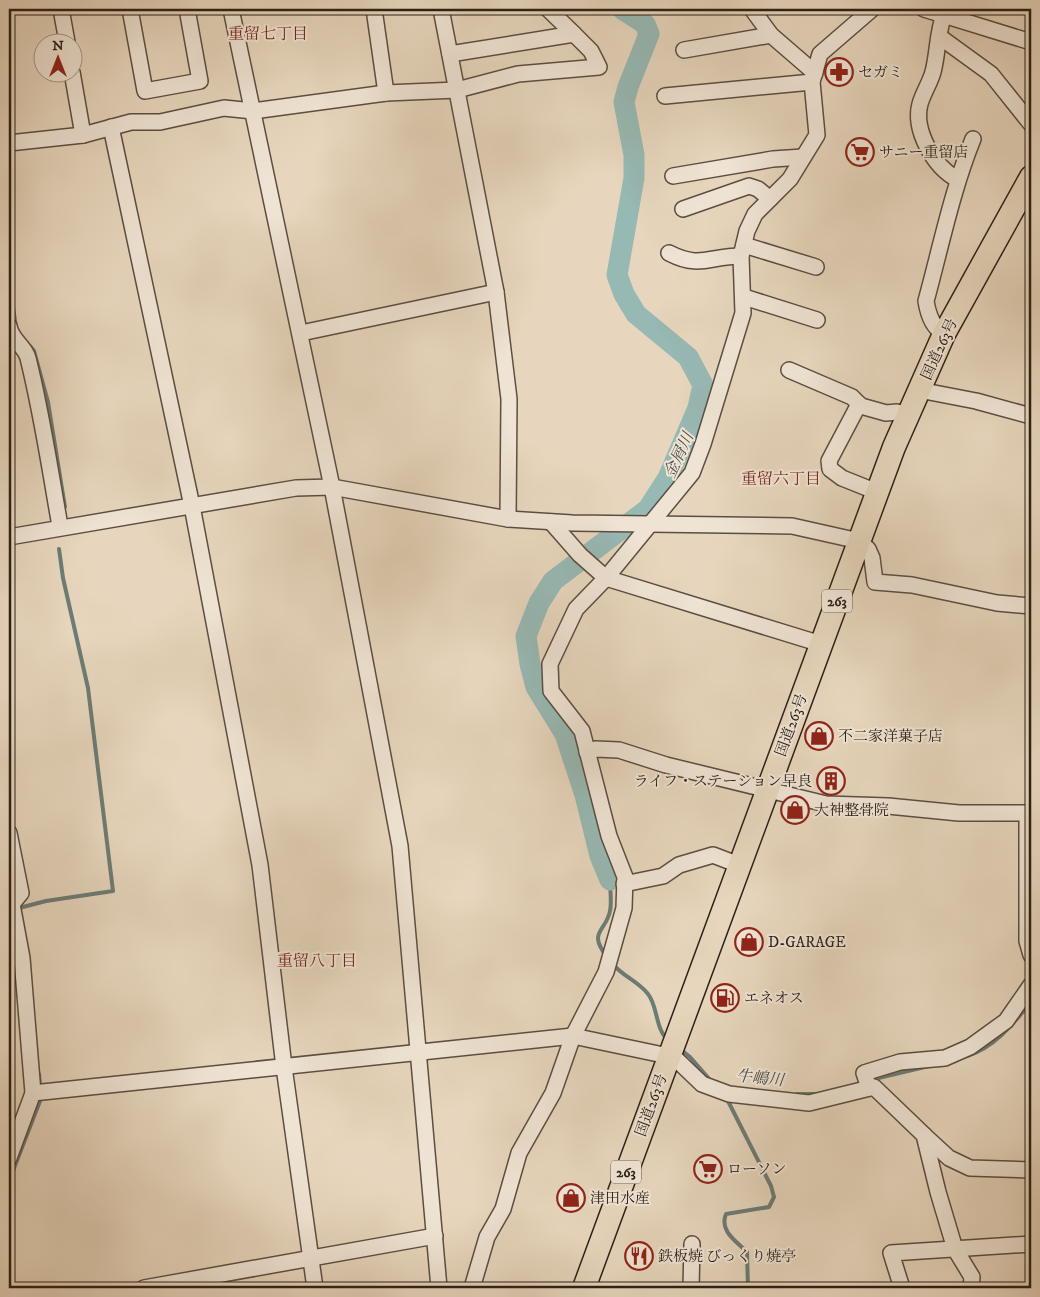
<svg xmlns="http://www.w3.org/2000/svg" width="1040" height="1297" viewBox="0 0 1040 1297" font-family="'IM FELL DW Pica','Noto Serif JP',serif">
  <style>
    .lines { fill: none; stroke-linecap: round; stroke-linejoin: round }
    .stream { stroke: #6c7c76; stroke-width: 4 }
    .river { stroke: #97b9b4; stroke-width: 21 }
    .minor-casing { stroke: #5b4e41; stroke-width: 18 }
    .highway-casing { stroke: #2c2018; stroke-width: 25 }
    .minor { stroke: #efe4d4; stroke-width: 15 }
    .highway { stroke: #e7d6bd; stroke-width: 22 }
    .labels { text-anchor: middle; stroke-width: 4; stroke-linejoin: round; paint-order: stroke }
    .shield { fill: #efe4d4; stroke: #665b50; stroke-width: 1 }
    .shield-label { font-size: 14px; font-weight: bold; fill: #2c2018 }
    .poi-label { font-size: 15px; fill: #2c2018; stroke: #efe4d4; text-anchor: start }
    .street-label { font-size: 15px; fill: #2c2018; stroke: #efe4d4 }
    .neighbourhood-label { font-size: 16px; fill: #7a1f14; stroke: #efe4d4 }
    .water-label { font-size: 16px; font-style: italic; fill: #4c4e47; stroke: #efe4d4 }
  </style>
  <rect width="100%" height="100%" fill="#e7d6bd"/>
  <filter id="stains"><feTurbulence type="fractalNoise" baseFrequency=".004" numOctaves="4"/><feColorMatrix values="0 0 0 0 .2 0 0 0 0 .09 0 0 0 0 .02 0 0 0 .5 -.17"/></filter>
  <radialGradient id="worn" r=".72"><stop offset=".6" stop-color="#630" stop-opacity="0"/><stop offset="1" stop-color="#630" stop-opacity=".3"/></radialGradient>
  <g class="lines">
    <g class="stream">
      <polyline points="9,281 16,327"/>
      <polyline points="30,346 34,351 48,402 65,507"/>
      <polyline points="20,911 19,908 46,901 113,891 88,688 63,578 59,549"/>
      <path d="M 607,957 C 587,931 606,932 610,911 C 612,902 610,890 610,880"/>
      <path d="M 613,964 C 622,976 638,981 648,994 C 658,1006 655,1029 668,1040"/>
      <polyline points="680,1049 690,1057 711,1081"/>
      <path d="M 967,1056 C 995,1047 1013,1024 1031,1002"/>
      <polyline points="39,1074 40,1085"/>
      <polyline points="870,1080 929,1066"/>
      <polyline points="797,1094 815,1094"/>
      <path d="M 727,1099 L 771,1186 L 774,1197 L 769,1207 L 726,1214 C 719,1231 736,1241 747,1252 L 748,1288"/>
      <polyline points="9,1181 40,1101"/>
      <polyline points="9,1275 12,1288"/>
    </g>
    <polyline class="river" points="610,880 600,856 585,795 565,734 536,687 530,664 526,636 539,603 553,581 648,509 668,478 698,408 703,385 688,357 636,314 624,294 617,275 634,178 634,155 624,102 628,87 649,34 645,24 622,9"/>
    <defs>
      <g id="minor">
        <polyline points="61,9 67,42"/>
        <polyline points="130,9 145,91 200,81 187,9"/>
        <polyline points="231,9 332,487 400,846 439,1288"/>
        <polyline points="374,9 386,93"/>
        <polyline points="441,9 496,292 509,399 508,519"/>
        <polyline points="548,9 574,34"/>
        <polyline points="752,9 771,35 815,73"/>
        <polyline points="924,9 1031,42"/>
        <path d="M 944,15 C 937,33 938,53 933,72 C 930,83 923,93 920,104 C 913,130 934,167 957,179"/>
        <polyline points="940,37 991,74 1031,124"/>
        <polyline points="684,50 771,35"/>
        <polyline points="72,72 83,135"/>
        <polyline points="665,96 812,82"/>
        <polyline points="111,127 192,506 260,865 284,1067 315,1288"/>
        <polyline points="9,143 83,135 131,122 160,122 224,108 253,111 386,93 457,90 518,74 599,67 591,51 574,34 450,54"/>
        <polyline points="673,176 773,159 803,157"/>
        <polyline points="683,209 749,186 758,189 770,199"/>
        <polyline points="744,245 816,267"/>
        <path d="M 669,253 C 700,269 709,256 741,256"/>
        <polyline points="744,297 817,320"/>
        <path d="M 9,326 C 11,340 25,346 28,358 C 42,414 50,470 60,526"/>
        <polyline points="301,333 496,292"/>
        <path d="M 944,334 C 932,327 928,314 926,301 C 941,246 952,191 973,139"/>
        <polyline points="789,370 852,397 861,406 886,413 897,412 908,416"/>
        <polyline points="919,390 976,401 1031,416"/>
        <polyline points="859,404 829,461 830,469 842,478 877,492"/>
        <polyline points="551,522 580,555 606,578 821,644"/>
        <polyline points="9,537 296,488 332,487 508,519 572,523 792,526 859,541 868,549 872,558 875,582 912,585 997,603 1031,606"/>
        <polyline points="587,752 595,749 619,750 666,765 826,804 888,806 959,813 1031,813"/>
        <polyline points="1027,813 1027,941 1031,955"/>
        <polyline points="9,833 21,893 12,904 9,905"/>
        <polyline points="624,884 663,876 679,865 713,855 739,865"/>
        <polyline points="12,904 22,958 33,1093"/>
        <polyline points="869,1088 864,1073 900,1062 945,1058 970,1047 1006,1021 1031,985"/>
        <polyline points="924,1135 949,1158 970,1168 1031,1170"/>
        <polyline points="9,1158 33,1093 573,1036 668,1056 677,1060 702,1084 729,1094 809,1103 874,1087 924,1135 938,1192 955,1249 972,1277 971,1288"/>
        <polyline points="144,1288 435,1236"/>
        <polyline points="472,1288 487,1237 503,1209 519,1153 553,1093 573,1036 606,972 624,908 625,877 609,836 582,731 551,691 550,664 576,609 606,578 692,473 703,444 743,313 741,256 747,231 755,214 790,179 817,135 812,82 820,54 872,9"/>
        <polyline points="691,1288 692,1244"/>
        <polyline points="902,1288 891,1253 1031,1244"/>
      </g>
      <polyline id="highway" points="584,1288 894,447 944,334 1031,177"/>
    </defs>
    <use href="#minor" class="minor-casing"/>
    <use href="#highway" class="highway-casing"/>
    <use href="#minor" class="minor"/>
    <use href="#highway" class="highway"/>
  </g>
  <defs>
    <symbol id="pharmacy-ring" viewBox="-11 -11 22 22"><circle r="9.5" fill="#efe4d4" stroke="#8f2418" stroke-width="1.5"/><path d="M-2-6h4v4h4v4h-4v4h-4v-4h-4v-4h4Z" fill="#8f2418"/></symbol>
    <symbol id="supermarket-ring" viewBox="-11 -11 22 22"><circle r="9.5" fill="#efe4d4" stroke="#8f2418" stroke-width="1.5"/><path d="M-6-5.5h2.5l.6 2H6L4.5 2H-2.5L-4.4-4H-6ZM-1.5 3.2a1.3 1.3 0 1 0 .1 0ZM3 3.2a1.3 1.3 0 1 0 .1 0Z" fill="#8f2418"/></symbol>
    <symbol id="shop-ring" viewBox="-11 -11 22 22"><circle r="9.5" fill="#efe4d4" stroke="#8f2418" stroke-width="1.5"/><path d="M-5-2.5h2.3a2.7 3.5 0 0 1 5.4 0H5L5.5 6h-11ZM-1.5-2.5h3a1.5 2.3 0 0 0-3 0Z" fill="#8f2418"/></symbol>
    <symbol id="building-ring" viewBox="-11 -11 22 22"><circle r="9.5" fill="#efe4d4" stroke="#8f2418" stroke-width="1.5"/><path d="M-4-6H4V6H1V3H-1V6H-4ZM-2.5-4.3h1.7v1.8h-1.7ZM.8-4.3h1.7v1.8H.8ZM-2.5-1h1.7V.8h-1.7ZM.8-1h1.7V.8H.8Z" fill="#8f2418"/></symbol>
    <symbol id="fuel-ring" viewBox="-11 -11 22 22"><circle r="9.5" fill="#efe4d4" stroke="#8f2418" stroke-width="1.5"/><path d="M-5.5-6h7V0h2V4h1.3V-2.5L3-4.5l.8-.8L6-3V5H2.5V1h-1V6h-7ZM-4.2-4.7v3.2H.2V-4.7Z" fill="#8f2418"/></symbol>
    <symbol id="restaurant-ring" viewBox="-11 -11 22 22"><circle r="9.5" fill="#efe4d4" stroke="#8f2418" stroke-width="1.5"/><path d="M-5-6h1v4h1v-4h1v4h1v-4h1v5L-1.5 .5V6h-2V.5L-5-1ZM5-6V6H3V1.5H1.5Q1.5-4 5-6Z" fill="#8f2418"/></symbol>
  </defs>
  <g fill-rule="evenodd">
    <use href="#pharmacy-ring" x="823" y="56" width="32" height="32"/>
    <use href="#supermarket-ring" x="844" y="136" width="32" height="32"/>
    <use href="#shop-ring" x="803" y="720" width="32" height="32"/>
    <use href="#building-ring" x="815" y="765" width="32" height="32"/>
    <use href="#shop-ring" x="779" y="794" width="32" height="32"/>
    <use href="#shop-ring" x="733" y="926" width="32" height="32"/>
    <use href="#fuel-ring" x="709" y="982" width="32" height="32"/>
    <use href="#supermarket-ring" x="692" y="1153" width="32" height="32"/>
    <use href="#shop-ring" x="555" y="1182" width="32" height="32"/>
    <use href="#restaurant-ring" x="623" y="1240" width="32" height="32"/>
  </g>
  <g class="labels">
    <g class="shield">
      <rect x="822" y="589.5" width="30" height="23" rx="4"/>
      <rect x="611" y="1160.5" width="30" height="23" rx="4"/>
    </g>
    <g class="shield-label">
      <text x="837" y="606">263</text>
      <text x="626" y="1177">263</text>
    </g>
    <g class="poi-label">
      <text x="858" y="77">セガミ</text>
      <text x="879" y="157">サニー重留店</text>
      <text x="838" y="741">不二家洋菓子店</text>
      <text x="812" y="786" text-anchor="end">ライフ・ステーション早良</text>
      <text x="814" y="815">大神整骨院</text>
      <text x="768" y="947">D-GARAGE</text>
      <text x="744" y="1003">エネオス</text>
      <text x="727" y="1174">ローソン</text>
      <text x="590" y="1203">津田水産</text>
      <text x="658" y="1261">鉄板焼 びっくり焼亭</text>
    </g>
    <g class="street-label">
      <text transform="translate(939 349) rotate(-65)" y="5">国道263号</text>
      <text transform="translate(791 725) rotate(-70)" y="5">国道263号</text>
      <text transform="translate(651 1105) rotate(-70)" y="5">国道263号</text>
    </g>
    <g class="neighbourhood-label">
      <text x="268" y="39">重留七丁目</text>
      <text x="781" y="484">重留六丁目</text>
      <text x="317" y="966">重留八丁目</text>
    </g>
    <g class="water-label">
      <text transform="translate(678 455) rotate(-65)" y="6">金屑川</text>
      <text transform="translate(760 1077) rotate(6)" y="6">牛嶋川</text>
    </g>
  </g>
  <rect width="1040" height="1297" fill="none" stroke="#e7d6bd" stroke-width="30"/>
  <rect x="10" y="10" width="1020" height="1277" fill="none" stroke="#2c2018" stroke-width="2.5"/>
  <rect x="15" y="15" width="1010" height="1267" fill="none" stroke="#2c2018"/>
  <g transform="translate(58 58)"><circle r="24" fill="#efe4d4" stroke="#a19689"/>
  <path d="M0-4L9 19L0 12L-9 19Z" fill="#8f2418"/>
  <text y="-8" font-size="14" font-weight="bold" text-anchor="middle" fill="#2c2018">N</text>
  </g>
  <rect width="100%" height="100%" filter="url(#stains)"/>
  <rect width="100%" height="100%" fill="url(#worn)"/>
</svg>
